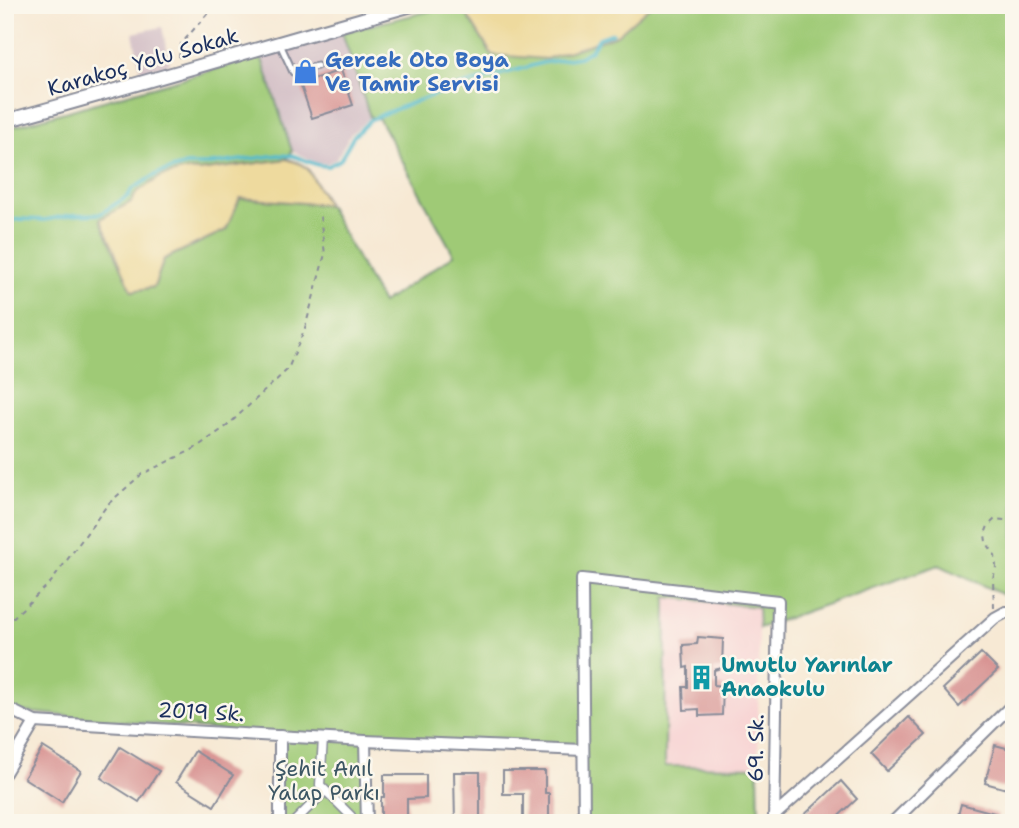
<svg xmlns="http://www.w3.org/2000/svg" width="1019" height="828" viewBox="0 0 1019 828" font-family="'Shantell Sans',sans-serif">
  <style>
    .built { fill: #f7cfd0 }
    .industrial { fill: #d2bdc5 }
    .green { fill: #9fca76; stroke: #5d7c6a; stroke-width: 2 }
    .sand { fill: #eeda9e; stroke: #84847e; stroke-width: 2 }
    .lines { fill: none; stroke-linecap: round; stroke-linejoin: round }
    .stream { stroke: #51bace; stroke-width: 3.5 }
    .building { fill: #d89392 }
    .service-casing { stroke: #898c99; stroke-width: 9 }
    .pedestrian-casing { stroke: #898c99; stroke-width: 11 }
    .minor-casing { stroke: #898c99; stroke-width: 14 }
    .tertiary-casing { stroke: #898c99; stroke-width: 16 }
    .path { stroke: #898c99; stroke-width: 2; stroke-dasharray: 5 5; stroke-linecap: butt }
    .service { stroke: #fff; stroke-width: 5 }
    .pedestrian { stroke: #fff; stroke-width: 8 }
    .minor { stroke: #fff; stroke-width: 10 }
    .tertiary { stroke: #fff; stroke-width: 12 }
    .labels { text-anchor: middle; stroke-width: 5; stroke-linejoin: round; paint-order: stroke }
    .shop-label { font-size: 21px; font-weight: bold; fill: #366cbe; stroke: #fbf7ec; text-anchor: start }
    .street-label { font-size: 21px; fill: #1b2f5e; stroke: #fbf7ec }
    .culture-label { font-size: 21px; font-weight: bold; fill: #0d838f; stroke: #fbf7ec; text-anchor: start }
    .park-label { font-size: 21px; fill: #3c5664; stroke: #fbf7ec }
  </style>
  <rect width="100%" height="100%" fill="#fbf7ec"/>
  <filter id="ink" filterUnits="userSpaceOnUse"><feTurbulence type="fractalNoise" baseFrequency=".0143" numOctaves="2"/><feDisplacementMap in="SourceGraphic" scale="14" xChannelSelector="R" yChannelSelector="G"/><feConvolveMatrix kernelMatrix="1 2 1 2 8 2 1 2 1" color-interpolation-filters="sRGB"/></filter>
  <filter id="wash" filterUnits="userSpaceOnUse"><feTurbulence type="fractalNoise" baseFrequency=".00686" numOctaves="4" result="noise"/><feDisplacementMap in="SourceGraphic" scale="28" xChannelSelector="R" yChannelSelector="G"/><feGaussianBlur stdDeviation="1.57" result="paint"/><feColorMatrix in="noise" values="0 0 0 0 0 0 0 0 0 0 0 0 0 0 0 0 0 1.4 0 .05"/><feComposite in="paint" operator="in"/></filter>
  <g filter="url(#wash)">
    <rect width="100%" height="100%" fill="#f7e9d4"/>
    <polygon class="built" points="666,597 759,607 758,767 665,766"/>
    <g class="industrial">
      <polygon points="162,27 170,64 141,73 133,33"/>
      <polygon points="342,32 370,117 350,135 336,159 328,163 318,163 292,151 261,56"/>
    </g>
    <polygon class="green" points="455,5 461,5 492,55 653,5 1014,5 1014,600 939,565 759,628 758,607 666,597 665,766 758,767 759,823 584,823 583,750 365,741 367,823 278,823 280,736 5,710 5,129 261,56 292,151 287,159 199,171 187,170 137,192 131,202 101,219 132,291 154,287 164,259 226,230 240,198 328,205 382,303 454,255 379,119 370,117 342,32"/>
    <g class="sand">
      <polygon points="461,5 653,5 649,7 617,35 546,59 492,55"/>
      <polygon points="287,159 299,163 308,169 328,205 240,198 226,230 164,259 154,287 132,291 100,219 131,202 137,192 162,176 187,170 199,171"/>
    </g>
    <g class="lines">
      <polyline class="stream" points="5,222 20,219 45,220 71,215 100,214 128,196 132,189 159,173 186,165 204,165 278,155 294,156 318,165 328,166 340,160 353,137 370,120 383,114 449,89 542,63 580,57 591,50 599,38 613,33"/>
    </g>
    <g id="blocks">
      <g class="building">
        <polygon points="340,58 343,69 341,70 353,105 312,118 300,83 339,71 335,72 332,61"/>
        <polygon points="698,637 723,639 722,668 714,670 714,685 723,686 722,715 699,716 699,709 684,710 683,687 688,687 688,667 684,668 683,645 697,644"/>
        <polygon points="981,653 998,670 959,707 943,689"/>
        <polygon points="909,717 926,735 887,771 871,754"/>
        <polygon points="995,745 1014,750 1014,791 985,783"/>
        <polygon points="43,747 81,771 62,802 24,778"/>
        <polygon points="120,747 159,771 139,802 101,778"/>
        <polygon points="195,751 233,775 214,806 176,782"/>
        <polygon points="503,771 545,771 545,793 549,793 549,823 523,823 523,794 503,794"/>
        <polygon points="454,772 480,772 480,823 455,823"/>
        <polygon points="384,775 426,775 426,798 407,799 407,823 381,823 381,797 384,797"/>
        <polygon points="841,781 857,799 831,823 807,823 802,817"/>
        <polygon points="961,804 998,814 995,823 956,823"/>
      </g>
    </g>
  </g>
  <g filter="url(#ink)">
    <use href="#blocks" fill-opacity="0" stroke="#898c99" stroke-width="2"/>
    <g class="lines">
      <defs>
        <polyline id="service" points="279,42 293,72 317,66"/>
        <g id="pedestrian">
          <polyline points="323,739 320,785 351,816 345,823"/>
          <polyline points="293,823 325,791"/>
        </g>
        <g id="minor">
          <polyline points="5,707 35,722 365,741 583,750"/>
          <polyline points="365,741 367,823"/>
          <polyline points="5,773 35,722"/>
          <polyline points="774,816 995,618 1006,612 1014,613"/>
          <polyline points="280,823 280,736"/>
          <polyline points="584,823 582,579 778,601 774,823"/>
          <polyline points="892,823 1010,707"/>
        </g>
        <path id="tertiary" d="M 5,121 C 141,84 276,43 412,5"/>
      </defs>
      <use href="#service" class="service-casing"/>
      <use href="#pedestrian" class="pedestrian-casing"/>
      <use href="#minor" class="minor-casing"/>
      <use href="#tertiary" class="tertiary-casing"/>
      <g class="path">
        <polyline points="179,58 181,44 215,5"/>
        <polyline points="994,608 993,579 996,567 995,555 986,542 985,534 988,526 995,519 1014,521"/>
        <polyline points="5,625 51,582 108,504 142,474 194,449 227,426 288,369 305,328 325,254 320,216"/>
      </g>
      <use href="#service" class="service"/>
      <use href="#pedestrian" class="pedestrian"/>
      <use href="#minor" class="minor"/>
      <use href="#tertiary" class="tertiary"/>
    </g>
  </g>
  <defs>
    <symbol id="shop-bare" viewBox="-9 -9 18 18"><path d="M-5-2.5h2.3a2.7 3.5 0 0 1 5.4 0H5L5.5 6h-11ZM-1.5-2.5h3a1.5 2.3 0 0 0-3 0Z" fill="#3f7fe0" stroke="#fbf7ec" stroke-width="2.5" paint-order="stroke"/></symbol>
    <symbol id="building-bare" viewBox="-9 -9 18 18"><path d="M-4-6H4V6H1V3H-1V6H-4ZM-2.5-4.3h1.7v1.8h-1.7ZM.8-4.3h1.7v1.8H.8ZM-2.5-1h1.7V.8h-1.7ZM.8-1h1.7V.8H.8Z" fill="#0f9aa8" stroke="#fbf7ec" stroke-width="2.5" paint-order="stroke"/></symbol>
  </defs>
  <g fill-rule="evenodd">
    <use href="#shop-bare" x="288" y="54" width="35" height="35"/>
    <use href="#building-bare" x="684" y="660" width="35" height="35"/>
  </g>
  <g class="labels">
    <g class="shop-label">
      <text x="325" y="67">Gercek Oto Boya<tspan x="325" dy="24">Ve Tamir Servisi</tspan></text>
    </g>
    <g class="street-label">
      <text transform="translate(143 62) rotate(-16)" y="7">Karakoç Yolu Sokak</text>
      <text transform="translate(201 712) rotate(3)" y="7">2019 Sk.</text>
      <text transform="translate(756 748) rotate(-89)" y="7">69. Sk.</text>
    </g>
    <g class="culture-label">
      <text x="721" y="672">Umutlu Yarınlar<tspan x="721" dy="24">Anaokulu</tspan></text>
    </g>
    <g class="park-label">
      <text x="324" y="776">Şehit Anıl<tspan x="324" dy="24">Yalap Parkı</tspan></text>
    </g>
  </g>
  <rect width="1019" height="828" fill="none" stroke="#fbf7ec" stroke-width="28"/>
</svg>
